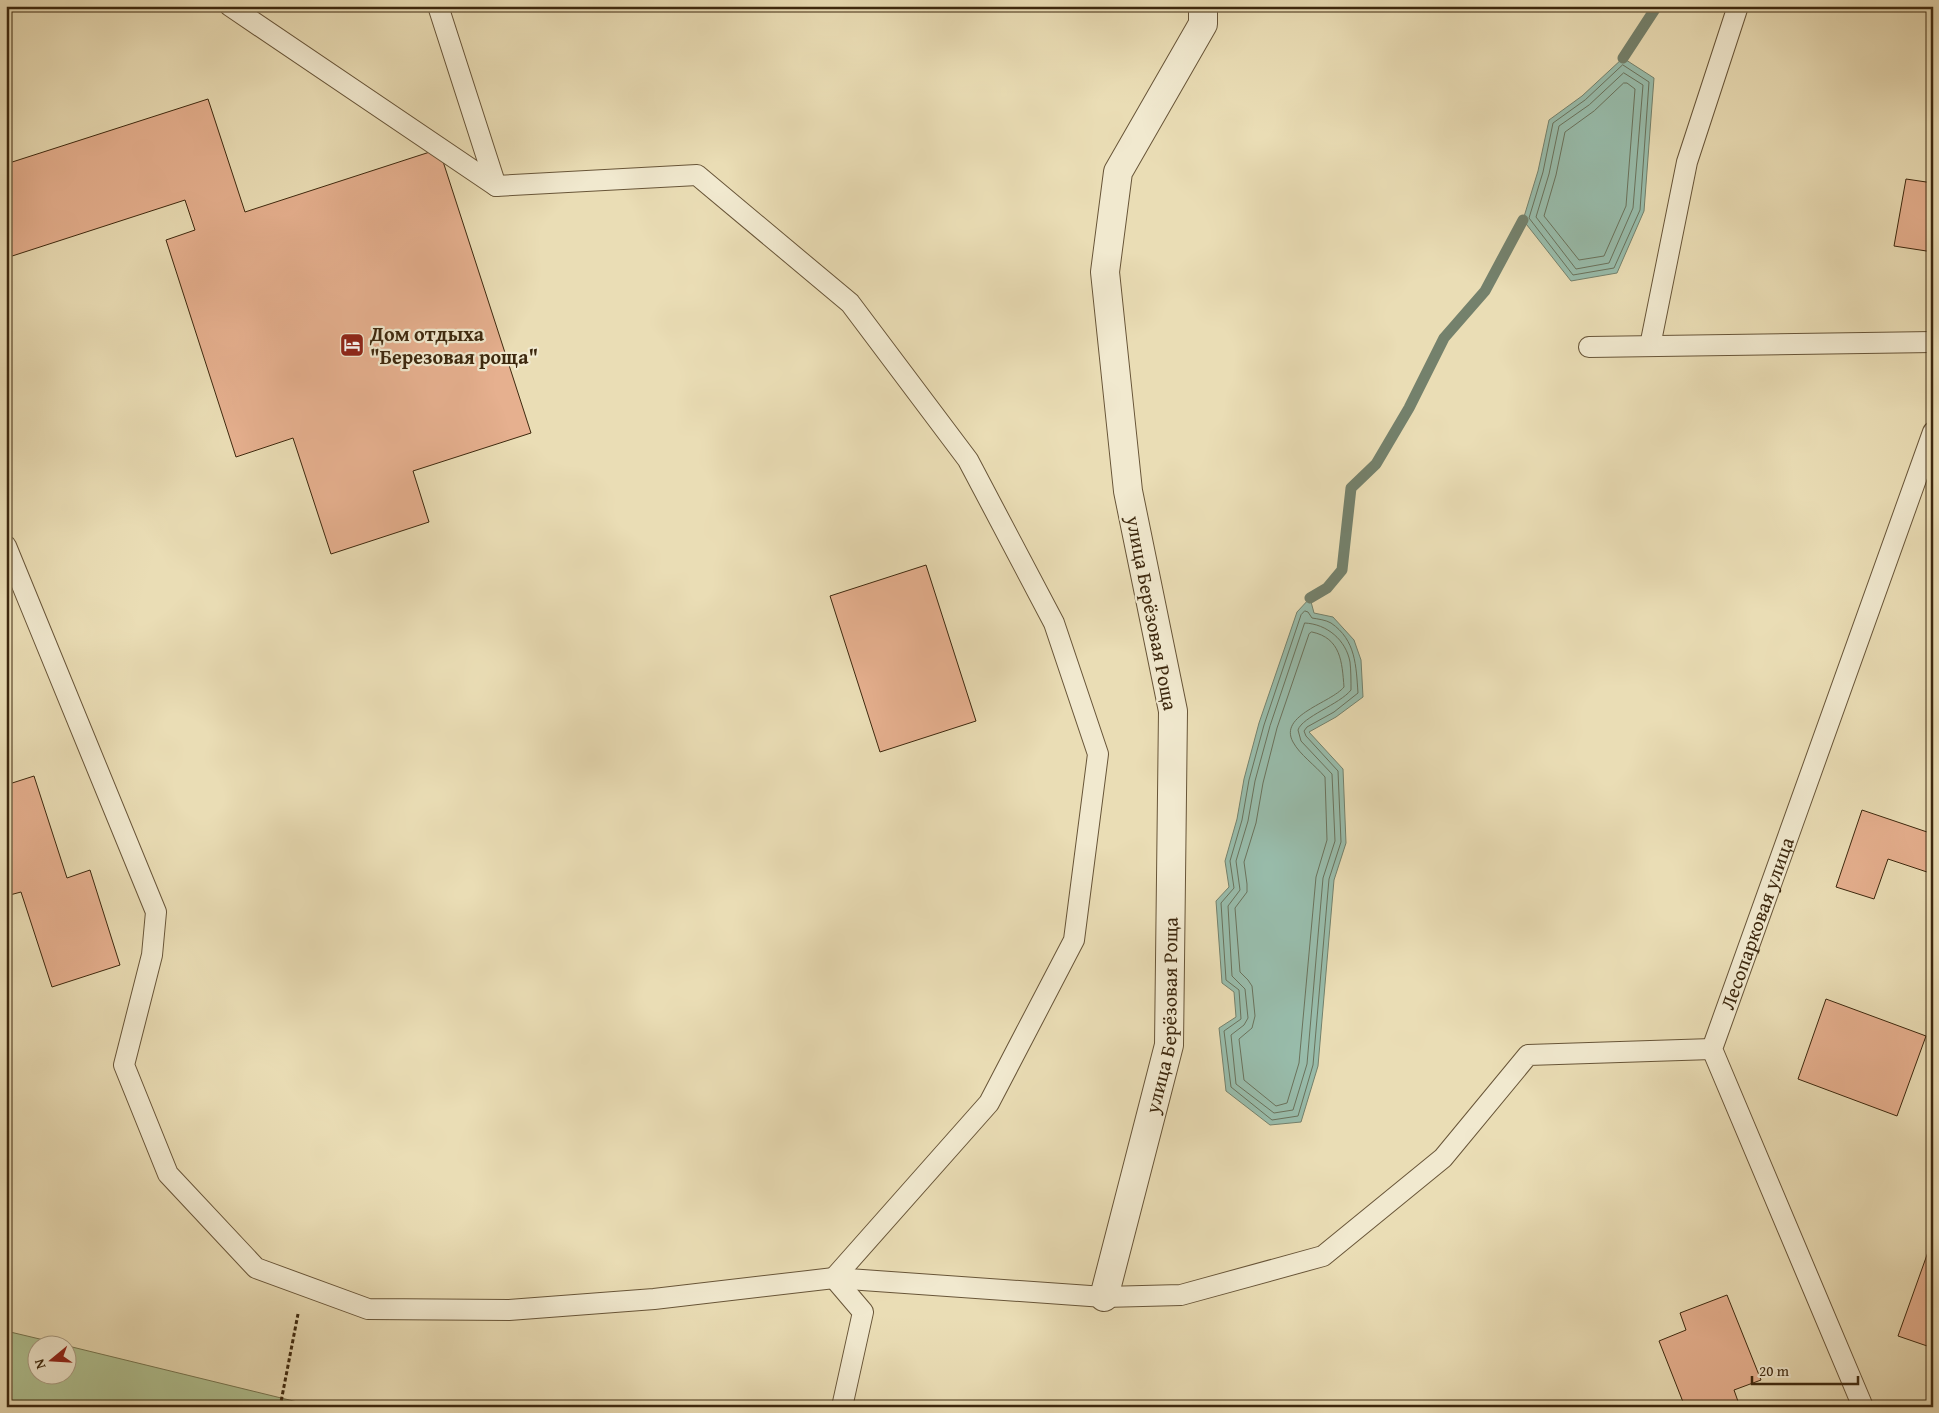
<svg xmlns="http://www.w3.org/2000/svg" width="1939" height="1413" viewBox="0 0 1939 1413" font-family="'Gentium Book Plus',serif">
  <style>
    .green { fill: #b0c292; stroke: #767550 }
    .water { fill: #98bcab; stroke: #74816c }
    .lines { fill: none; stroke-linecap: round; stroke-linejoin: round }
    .shore { stroke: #6a725c; stroke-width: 1 }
    .stream { stroke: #74816c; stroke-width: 11 }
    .building { fill: #e6b08f; stroke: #3d280e }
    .lane-casing { stroke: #685538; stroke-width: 22 }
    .street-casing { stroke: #685538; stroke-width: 30 }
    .path { stroke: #3d280e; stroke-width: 3; stroke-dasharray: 4 2.5; stroke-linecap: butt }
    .lane { stroke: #f1e9cf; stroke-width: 20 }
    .street { stroke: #f1e9cf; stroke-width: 28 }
    .labels { text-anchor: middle; stroke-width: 4.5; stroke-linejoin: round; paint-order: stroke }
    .poi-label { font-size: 20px; font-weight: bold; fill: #3d280e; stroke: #f1e9cf; text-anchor: start }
    .street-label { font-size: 20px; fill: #3d280e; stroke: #f1e9cf }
  </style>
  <rect width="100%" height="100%" fill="#eaddb5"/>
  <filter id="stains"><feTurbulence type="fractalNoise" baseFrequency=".004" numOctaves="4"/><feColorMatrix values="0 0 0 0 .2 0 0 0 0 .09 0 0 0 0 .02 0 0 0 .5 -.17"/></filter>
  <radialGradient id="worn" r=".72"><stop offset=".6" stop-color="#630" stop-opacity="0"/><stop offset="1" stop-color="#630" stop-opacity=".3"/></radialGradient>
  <polygon class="green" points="6,1331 65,1345 38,1346 38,1376 68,1376 68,1346 318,1407 6,1407"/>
  <g class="water">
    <polygon points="1623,58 1654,78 1644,211 1617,273 1571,281 1523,220 1538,171 1549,120 1582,96"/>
    <polygon points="1310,598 1314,613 1333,617 1354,640 1361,660 1363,697 1336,717 1309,732 1343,769 1346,843 1334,880 1318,1066 1301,1122 1270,1125 1226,1091 1219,1028 1236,1017 1234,992 1222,983 1216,901 1229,887 1225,861 1237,819 1244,779 1259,723 1297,612"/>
  </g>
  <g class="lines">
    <g class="shore">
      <polygon points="1623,65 1649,82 1640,210 1614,268 1573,275 1529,218 1543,172 1553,123 1585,100"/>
      <polygon points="1624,73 1643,85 1633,208 1609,263 1576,269 1536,217 1549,174 1559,126 1589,105"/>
      <polygon points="1624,83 1627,83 1635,89 1626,206 1604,256 1579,260 1544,216 1556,175 1565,132 1594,111"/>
      <path d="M 1305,611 L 1308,612 L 1312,618 C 1318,619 1326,620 1331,623 C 1356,640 1356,666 1358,693 L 1334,712 L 1307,727 L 1304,731 L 1306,736 L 1338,771 L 1341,842 L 1329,879 L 1313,1065 L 1298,1116 L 1272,1120 L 1231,1087 L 1224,1031 L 1241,1019 L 1239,990 L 1226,980 L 1221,903 L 1234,888 L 1230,861 L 1242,820 L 1249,780 L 1264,725 L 1301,615 Z"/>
      <path d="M 1305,623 C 1327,624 1346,640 1350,662 C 1351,671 1351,681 1351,690 C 1340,704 1302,717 1298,730 L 1301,741 L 1332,774 L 1335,841 L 1323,878 L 1307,1064 L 1293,1110 L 1274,1113 L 1236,1084 L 1231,1035 L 1244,1025 L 1248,1018 L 1245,989 L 1232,976 L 1228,906 L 1240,890 L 1236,861 L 1248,821 L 1255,781 L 1270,726 Z"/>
      <path d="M 1312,632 C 1341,638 1342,662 1344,687 C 1331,703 1278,715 1293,742 C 1300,755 1315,765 1325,777 L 1327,840 L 1316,877 L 1299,1063 L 1287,1103 L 1276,1106 L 1244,1080 L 1239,1039 L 1252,1028 L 1255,1016 L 1252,986 L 1248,980 L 1240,972 L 1235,908 L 1247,892 L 1247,884 L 1244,862 L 1256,823 L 1263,783 L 1277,728 L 1309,634 Z"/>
    </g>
    <g class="stream">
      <polyline points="1623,58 1657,6"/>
      <polyline points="1310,598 1327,588 1342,570 1351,488 1376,464 1409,408 1444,338 1485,291 1523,220"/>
    </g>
  </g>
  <g class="building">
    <polygon points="208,99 245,212 439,149 531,433 413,471 429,522 331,554 293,438 236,457 166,240 195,230 185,200 6,258 6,164"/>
    <polygon points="1906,179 1933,183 1933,252 1894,246"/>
    <polygon points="926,565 976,721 880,752 830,596"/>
    <polygon points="34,776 67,878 90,870 120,965 52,987 21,892 6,896 6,785"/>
    <polygon points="1862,810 1933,834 1933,874 1888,859 1874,899 1836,887"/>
    <polygon points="1826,999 1926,1036 1897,1116 1798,1079"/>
    <polygon points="1928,1252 1933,1253 1933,1348 1898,1336"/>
    <polygon points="1727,1295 1761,1380 1734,1390 1740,1407 1685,1407 1659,1341 1686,1330 1680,1313"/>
  </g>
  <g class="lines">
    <defs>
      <g id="lane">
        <polyline points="230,6 496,186 697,175 850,303 968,460 1054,623 1098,754 1074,940 989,1103 834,1278 863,1312 842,1407"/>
        <polyline points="438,6 496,186"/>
        <polyline points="1650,346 1687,162 1738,6"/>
        <polyline points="1589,347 1933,342"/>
        <polyline points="6,546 156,912 152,955 124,1065 168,1174 256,1268 368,1309 509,1310 654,1299 834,1278 1104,1297 1181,1295 1323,1256 1443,1158 1528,1055 1712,1049"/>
        <path id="s1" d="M 1863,1407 L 1712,1049 L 1933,432"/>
      </g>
      <g id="street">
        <path id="s2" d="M 1104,1297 L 1169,1045 L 1173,711 L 1128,491 L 1105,272 L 1118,172 L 1203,24 L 1203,6"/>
      </g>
    </defs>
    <use href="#lane" class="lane-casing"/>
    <use href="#street" class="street-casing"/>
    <polyline class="path" points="280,1407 298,1314"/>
    <use href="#lane" class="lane"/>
    <use href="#street" class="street"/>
  </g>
  <defs>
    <symbol id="hotel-square" viewBox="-11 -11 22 22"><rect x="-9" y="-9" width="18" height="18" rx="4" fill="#8f2418" stroke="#f1e9cf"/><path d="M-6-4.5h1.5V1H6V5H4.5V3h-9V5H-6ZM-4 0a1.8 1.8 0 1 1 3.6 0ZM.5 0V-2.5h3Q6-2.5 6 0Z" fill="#fff"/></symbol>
  </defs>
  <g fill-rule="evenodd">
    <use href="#hotel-square" x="338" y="331" width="28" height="28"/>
  </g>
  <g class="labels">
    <g class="poi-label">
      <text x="370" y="341">Дом отдыха<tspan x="370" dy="23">"Березовая роща"</tspan></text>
    </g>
    <g class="street-label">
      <text transform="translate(1152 613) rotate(79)" y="7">улица Берёзовая Роща</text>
      <text dy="7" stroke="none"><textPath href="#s1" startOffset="522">Лесопарковая улица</textPath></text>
      <text dy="7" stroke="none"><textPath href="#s2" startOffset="289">улица Берёзовая Роща</textPath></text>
    </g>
  </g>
  <rect width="1939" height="1413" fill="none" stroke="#eaddb5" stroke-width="25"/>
  <rect x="8" y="8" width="1924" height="1398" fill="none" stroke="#3d280e" stroke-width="2.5"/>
  <rect x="12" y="12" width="1914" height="1388" fill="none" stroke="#3d280e"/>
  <g transform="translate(52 1360) rotate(252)"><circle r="24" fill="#f1e9cf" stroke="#a99c82"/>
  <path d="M0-4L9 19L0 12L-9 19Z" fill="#8f2418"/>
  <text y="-8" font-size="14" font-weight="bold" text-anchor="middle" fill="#3d280e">N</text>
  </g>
  <path d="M1752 1376v8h106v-8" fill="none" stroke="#3d280e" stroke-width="2.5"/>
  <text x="1759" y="1376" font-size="15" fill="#3d280e" stroke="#f1e9cf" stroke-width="4" paint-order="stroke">20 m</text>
  <rect width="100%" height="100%" filter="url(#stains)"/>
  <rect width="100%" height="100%" fill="url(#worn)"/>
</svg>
